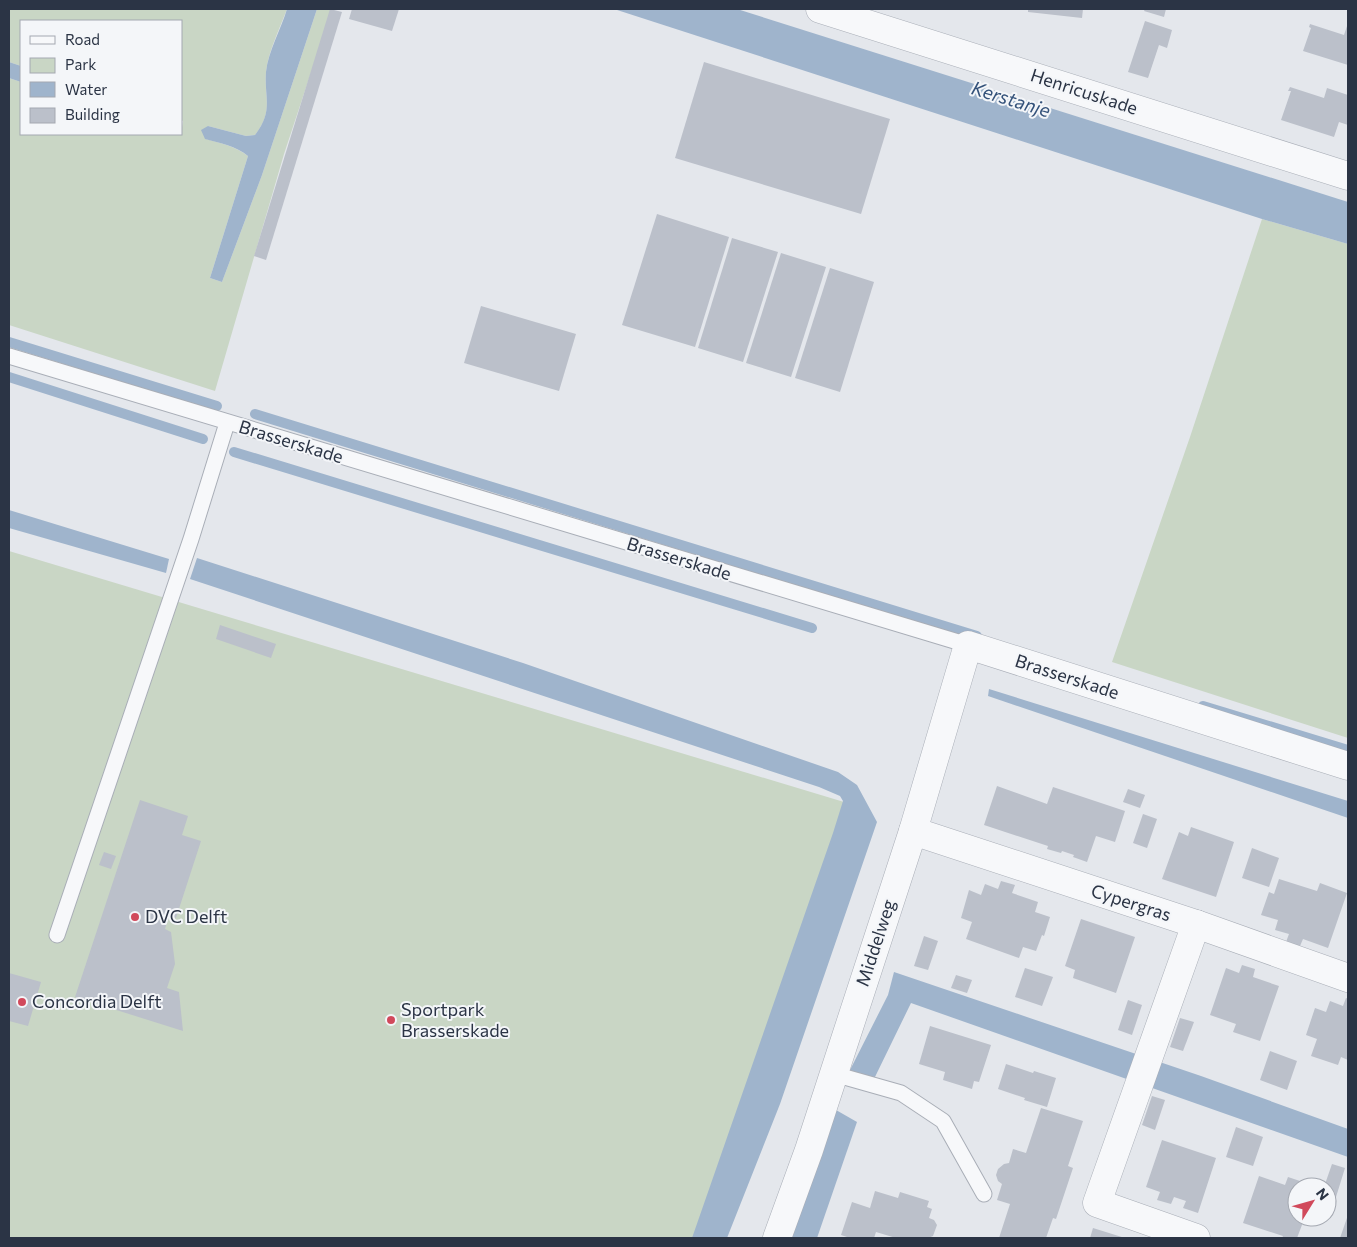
<svg xmlns="http://www.w3.org/2000/svg" width="1357" height="1247" viewBox="0 0 1357 1247" font-family="Commissioner,sans-serif">
  <style>
    .green { fill: #c9d6c5 }
    .water { fill: #9fb4cc }
    .lines { fill: none; stroke-linecap: round; stroke-linejoin: round }
    .stream { stroke: #9fb4cc; stroke-width: 10 }
    .building { fill: #bbc0ca }
    .lane-casing { stroke: #a9aeb7; stroke-width: 17 }
    .street-casing { stroke: #a9aeb7; stroke-width: 29 }
    .lane { stroke: #f7f8fa; stroke-width: 15 }
    .street { stroke: #f7f8fa; stroke-width: 28 }
    .poi-dot { fill: #d1495b; stroke: #f4f6f9; stroke-width: 2 }
    .labels { text-anchor: middle; stroke-width: 4; stroke-linejoin: round; paint-order: stroke }
    .street-label { font-size: 18px; fill: #2b3445; stroke: #f4f6f9 }
    .poi-label { font-size: 18px; fill: #2b3445; stroke: #f4f6f9; text-anchor: start }
    .water-label { font-size: 19px; font-style: italic; fill: #34527a; stroke: #f4f6f9 }
  </style>
  <rect width="100%" height="100%" fill="#e4e7ec"/>
  <g class="green">
    <path d="M 9,9 L 287,9 C 280,28 268,52 266,72 C 264,99 274,110 255,135 L 246,136 L 208,126 L 206,139 C 220,143 235,146 248,156 L 210,278 L 222,282 L 262,175 L 317,9 L 332,9 L 284,154 L 215,391 L 9,325 L 9,78 L 21,82 L 21,134 L 181,134 L 183,121 L 181,120 L 181,21 L 21,21 L 21,66 L 9,62 Z"/>
    <polygon points="1262,219 1348,244 1348,738 1112,662 1190,437"/>
    <polygon points="9,551 844,802 702,1238 9,1238"/>
  </g>
  <g class="water">
    <path d="M 287,9 L 317,9 L 262,175 L 222,282 L 210,278 L 248,156 C 236,146 220,143 205,139 L 201,130 L 208,126 L 246,136 L 255,135 C 274,110 264,98 266,72 C 268,52 281,29 287,9 Z"/>
    <polygon points="614,9 737,9 1348,202 1348,244 1262,219"/>
    <polygon points="9,62 21,66 21,82 9,78"/>
    <polygon points="9,510 169,559 166,573 9,528"/>
    <polygon points="197,558 523,663 838,772 857,785 877,822 780,1104 727,1238 692,1238 833,833 843,801 840,796 819,787 190,579"/>
    <polygon points="989,689 1348,801 1348,818 988,696"/>
    <polygon points="894,972 1201,1076 1348,1129 1348,1157 911,1003 874,1079 850,1070 888,995"/>
    <polygon points="836,1110 857,1122 817,1238 790,1238"/>
  </g>
  <g class="lines">
    <g class="stream">
      <polyline points="9,342 217,406"/>
      <polyline points="9,377 203,439"/>
      <polyline points="255,414 977,636"/>
      <polyline points="234,452 812,628"/>
      <polyline points="1203,706 1348,750"/>
    </g>
  </g>
  <g class="building">
    <polygon points="330,9 342,12 266,260 254,256"/>
    <polygon points="352,9 399,9 392,31 349,19"/>
    <polygon points="1028,9 1083,9 1082,18 1028,12"/>
    <polygon points="1145,9 1166,9 1164,17 1144,11"/>
    <polygon points="1145,21 1172,30 1167,48 1159,45 1148,78 1128,72"/>
    <polygon points="1348,23 1348,65 1303,51 1311,28 1309,27 1310,24 1344,35"/>
    <polygon points="704,62 890,119 861,214 675,158"/>
    <polygon points="1290,87 1324,98 1327,88 1348,95 1348,125 1339,122 1334,137 1281,120 1291,91 1288,91"/>
    <polygon points="657,214 729,237 695,347 622,325"/>
    <polygon points="732,238 778,252 743,362 698,348"/>
    <polygon points="781,253 826,267 791,377 746,363"/>
    <polygon points="830,268 874,282 840,392 795,378"/>
    <polygon points="481,306 576,334 559,391 464,363"/>
    <polygon points="220,625 276,644 271,658 216,639"/>
    <polygon points="997,786 1047,804 1053,787 1125,811 1115,842 1096,836 1087,862 1073,857 1074,855 1062,851 1061,853 1047,849 1048,846 984,825"/>
    <polygon points="1128,789 1145,795 1140,808 1123,802"/>
    <polygon points="140,800 188,816 182,835 201,841 176,918 169,915 165,929 171,932 175,964 167,988 179,992 183,1031 75,997"/>
    <polygon points="1143,814 1157,819 1147,848 1133,843"/>
    <polygon points="1191,827 1234,842 1216,897 1162,879 1179,832 1188,836"/>
    <polygon points="1252,848 1279,858 1269,887 1242,878"/>
    <polygon points="104,852 116,856 111,869 99,865"/>
    <polygon points="1279,879 1317,891 1320,883 1347,893 1328,948 1303,939 1300,946 1286,942 1289,934 1275,930 1278,920 1261,915 1269,892 1274,894"/>
    <polygon points="1001,881 1015,885 1012,893 1038,902 1035,912 1050,917 1044,936 1042,935 1036,951 1023,947 1019,958 966,939 972,922 961,918 969,890 981,895 985,884 998,889"/>
    <polygon points="1081,919 1135,937 1116,993 1073,978 1075,970 1065,966"/>
    <polygon points="924,936 938,941 928,970 914,966"/>
    <polygon points="1242,965 1255,969 1253,977 1279,986 1260,1041 1233,1032 1236,1024 1210,1015 1226,968 1239,973"/>
    <polygon points="1025,968 1053,977 1042,1006 1015,997"/>
    <polygon points="9,973 41,982 28,1026 9,1021"/>
    <polygon points="956,975 972,980 967,993 951,988"/>
    <polygon points="1346,998 1348,999 1348,1060 1341,1057 1338,1065 1311,1056 1317,1039 1306,1035 1315,1008 1326,1012 1330,1001 1343,1006"/>
    <polygon points="1128,1000 1142,1005 1132,1035 1118,1030"/>
    <polygon points="1180,1018 1194,1022 1183,1051 1170,1047"/>
    <polygon points="930,1026 991,1045 979,1082 974,1081 972,1089 943,1080 945,1072 919,1064"/>
    <polygon points="1270,1051 1297,1061 1287,1090 1260,1080"/>
    <polygon points="1006,1064 1033,1073 1034,1071 1056,1078 1047,1107 1024,1100 1025,1098 998,1089"/>
    <polygon points="1152,1096 1165,1100 1155,1130 1142,1125"/>
    <polygon points="1041,1108 1083,1121 1068,1166 1073,1168 1056,1219 1053,1218 1046,1238 999,1238 1010,1204 997,1200 1002,1184 998,1181 996,1175 998,1169 1004,1164 1009,1163 1013,1149 1026,1153"/>
    <polygon points="1236,1127 1263,1137 1253,1166 1226,1157"/>
    <polygon points="1162,1140 1216,1158 1198,1213 1183,1208 1186,1201 1174,1197 1171,1204 1157,1200 1160,1192 1146,1187"/>
    <polygon points="1332,1164 1345,1168 1336,1197 1327,1194 1327,1187 1324,1187"/>
    <polygon points="1259,1176 1285,1185 1288,1177 1318,1187 1297,1187 1297,1217 1305,1217 1297,1238 1282,1238 1283,1236 1243,1223"/>
    <polygon points="875,1191 898,1198 900,1192 929,1201 927,1207 932,1209 929,1218 934,1220 937,1225 933,1236 928,1238 923,1237 922,1238 896,1238 876,1232 874,1238 850,1238 841,1235 852,1202 870,1208"/>
    <polygon points="1348,1215 1348,1238 1340,1238"/>
    <polygon points="1093,1228 1125,1238 1090,1238"/>
  </g>
  <g class="lines">
    <defs>
      <g id="lane">
        <polyline points="9,356 968,645"/>
        <polyline points="57,935 191,539 227,423"/>
        <polyline points="834,1074 901,1093 943,1121 984,1194"/>
      </g>
      <g id="street">
        <polyline points="820,9 1348,176"/>
        <polyline points="913,831 1196,924 1348,978"/>
        <polyline points="1196,924 1097,1203 1196,1238"/>
        <polyline points="777,1238 809,1150 913,831 968,645 1348,766"/>
      </g>
    </defs>
    <use href="#lane" class="lane-casing"/>
    <use href="#street" class="street-casing"/>
    <use href="#lane" class="lane"/>
    <use href="#street" class="street"/>
  </g>
  <g class="poi-dot">
    <circle cx="135" cy="917" r="5"/>
    <circle cx="22" cy="1002" r="5"/>
    <circle cx="391" cy="1020" r="5"/>
  </g>
  <g class="labels">
    <g class="street-label">
      <text transform="translate(1084 92) rotate(18)" y="6">Henricuskade</text>
      <text transform="translate(291 442) rotate(17)" y="6">Brasserskade</text>
      <text transform="translate(679 559) rotate(17)" y="6">Brasserskade</text>
      <text transform="translate(1067 677) rotate(18)" y="6">Brasserskade</text>
      <text transform="translate(1131 903) rotate(18)" y="6">Cypergras</text>
      <text transform="translate(876 943) rotate(-72)" y="6">Middelweg</text>
    </g>
    <g class="poi-label">
      <text x="145" y="923">DVC Delft</text>
      <text x="32" y="1008">Concordia Delft</text>
      <text x="401" y="1016">Sportpark<tspan x="401" dy="21">Brasserskade</tspan></text>
    </g>
    <g class="water-label">
      <text transform="translate(1011 99) rotate(17)" y="7">Kerstanje</text>
    </g>
  </g>
  <rect width="1357" height="1247" fill="none" stroke="#2b3445" stroke-width="20"/>
  <rect x="20" y="20" width="162" height="115" fill="#f4f6f9" stroke="#a4a8b1"/>
  <rect x="30" y="36" width="25" height="8" fill="#f7f8fa" stroke="#a4a8b1"/>
  <text x="65" y="45" font-size="15" fill="#2b3445">Road</text>
  <rect x="30" y="58" width="25" height="15" fill="#c9d6c5" stroke="#a4a8b1"/>
  <text x="65" y="70" font-size="15" fill="#2b3445">Park</text>
  <rect x="30" y="82" width="25" height="15" fill="#9fb4cc" stroke="#a4a8b1"/>
  <text x="65" y="95" font-size="15" fill="#2b3445">Water</text>
  <rect x="30" y="108" width="25" height="15" fill="#bbc0ca" stroke="#a4a8b1"/>
  <text x="65" y="120" font-size="15" fill="#2b3445">Building</text>
  <g transform="translate(1312 1202) rotate(53)"><circle r="24" fill="#f4f6f9" stroke="#a4a8b1"/>
  <path d="M0-4L9 19L0 12L-9 19Z" fill="#d1495b"/>
  <text y="-8" font-size="14" font-weight="bold" text-anchor="middle" fill="#2b3445">N</text>
  </g>
</svg>
